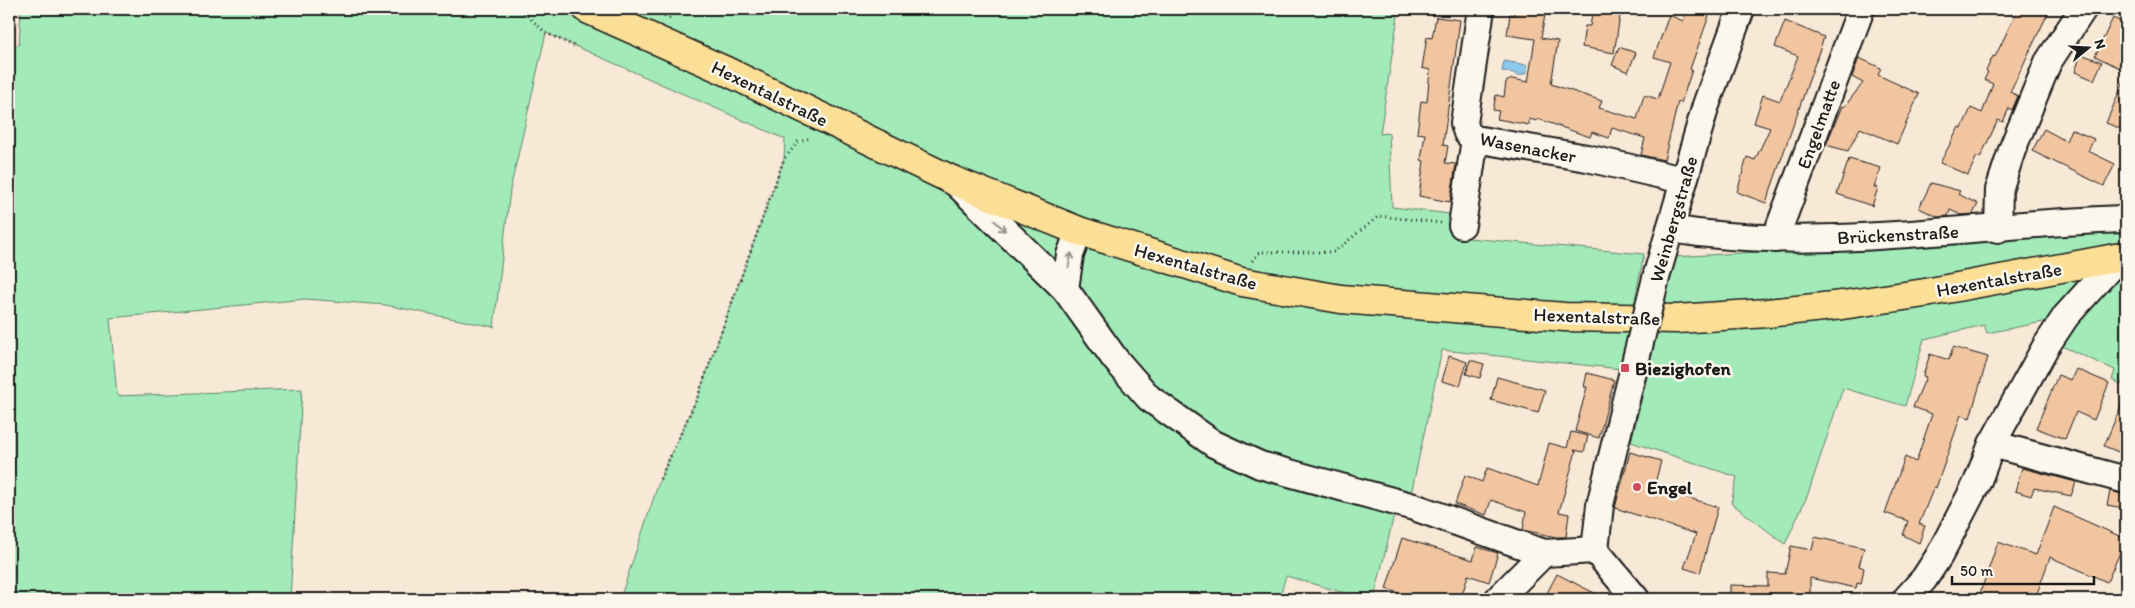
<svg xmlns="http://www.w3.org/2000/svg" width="2135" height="608" viewBox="0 0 2135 608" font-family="Itim,sans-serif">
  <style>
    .green { fill: #a2ebb9; stroke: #5f846a }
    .water { fill: #8cc8ec; stroke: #5f8399 }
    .building { fill: #f2c5a1; stroke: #1c1c1c }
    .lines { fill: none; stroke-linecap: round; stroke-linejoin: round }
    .minor-casing { stroke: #1c1c1c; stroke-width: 30 }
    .major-casing { stroke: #1c1c1c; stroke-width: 31 }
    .path { stroke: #1c1c1c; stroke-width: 3; stroke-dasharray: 1 4; stroke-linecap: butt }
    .minor { stroke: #fbf7ec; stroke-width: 26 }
    .major { stroke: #fbdf96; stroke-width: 28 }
    .minor-bridge-casing { stroke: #1c1c1c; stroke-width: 30; stroke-linecap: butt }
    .minor-bridge { stroke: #fbf7ec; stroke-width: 26 }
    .oneway { stroke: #97948e }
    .poi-dot { fill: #d1495b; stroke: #fbf7ec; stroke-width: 2 }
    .labels { text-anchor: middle; stroke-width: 5; stroke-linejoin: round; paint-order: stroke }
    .street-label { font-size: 19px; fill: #1c1c1c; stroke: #fbf7ec }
    .poi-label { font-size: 19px; font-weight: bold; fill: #1c1c1c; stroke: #fbf7ec; text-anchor: start }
  </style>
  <rect width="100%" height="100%" fill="#f8e8d6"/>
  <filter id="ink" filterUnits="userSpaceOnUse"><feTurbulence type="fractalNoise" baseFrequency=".02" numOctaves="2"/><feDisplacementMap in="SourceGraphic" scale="10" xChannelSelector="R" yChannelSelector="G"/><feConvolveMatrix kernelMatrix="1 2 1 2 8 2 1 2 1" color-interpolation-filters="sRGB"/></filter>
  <g filter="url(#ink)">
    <g class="green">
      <polygon points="21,9 1399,9 1380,134 1389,133 1392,207 1458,215 1457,237 1644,254 1621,369 1442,350 1411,494 1313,467 1303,492 1394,515 1374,599 1365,599 1286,576 1279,599 620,599 660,479 698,396 784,159 785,139 546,33 510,190 494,327 386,305 305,299 110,318 117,396 302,389 290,599 9,599 9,45 19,45"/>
      <polygon points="2126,226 2126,386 2112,380 2115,370 2055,343 2051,325 2043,322 1987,333 1984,325 1924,339 1905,406 1843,388 1808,494 1785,544 1731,503 1737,477 1631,442 1648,374 1672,257 1882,245"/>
    </g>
    <polygon class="water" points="1504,61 1527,65 1527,73 1518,76 1514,73 1502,71"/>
    <g class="building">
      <polygon points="1514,9 1546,9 1541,38 1558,41 1551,84 1602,101 1599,108 1637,119 1644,95 1658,99 1670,62 1654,57 1669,15 1683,21 1688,9 1699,9 1710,13 1690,69 1692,70 1681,103 1678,102 1664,160 1641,155 1645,138 1612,128 1609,138 1592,132 1590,137 1538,119 1537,121 1529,119 1529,125 1497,119 1499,111 1493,110 1496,95 1504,97 1506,82 1512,79 1528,82 1535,39 1507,35 1510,14 1514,15"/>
      <polygon points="1593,9 1621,10 1614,53 1582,47 1585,26 1590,26"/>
      <polygon points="2018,9 2050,9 2010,92 2018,96 2012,110 2009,108 2003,122 1998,120 1980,158 1977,156 1968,175 1940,163 1959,127 1962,128 1971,108 1982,113 1993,84 1984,80 1988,72 1986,71 1993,56 1995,57"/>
      <polygon points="1436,17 1460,20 1443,145 1448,146 1445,163 1456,164 1450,202 1419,196 1424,161 1421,160 1425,134 1417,133 1421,101 1427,102 1430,70 1422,68 1427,37 1432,38"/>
      <polygon points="2113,18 2126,24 2126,71 2095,56"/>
      <polygon points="1785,21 1824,37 1766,203 1737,192 1747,157 1755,160 1770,128 1754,123 1763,95 1780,101 1798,56 1775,47"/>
      <polygon points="1619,47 1636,53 1628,72 1612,65"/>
      <polygon points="2081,54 2102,62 2094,80 2075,72"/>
      <polygon points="1859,58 1881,68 1878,75 1919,94 1897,144 1860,128 1848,151 1826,145 1842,106 1844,107 1863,83 1852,77"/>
      <polygon points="2126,76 2126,131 2106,123"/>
      <polygon points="2044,129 2066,141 2071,129 2094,139 2088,151 2115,164 2104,186 2032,151"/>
      <polygon points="1849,159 1881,168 1874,187 1878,188 1872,206 1837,194"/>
      <polygon points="1931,183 1960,191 1958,194 1978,204 1973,214 1961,215 1950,210 1948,216 1938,217 1919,208"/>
      <polygon points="1953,347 1988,357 1970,418 1961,415 1936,488 1934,487 1919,524 1925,526 1919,543 1903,535 1908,521 1885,513 1905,457 1916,462 1932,414 1913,407 1926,377 1923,376 1930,354 1949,360"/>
      <polygon points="1449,356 1467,362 1460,386 1442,381"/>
      <polygon points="1470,360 1484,364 1480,378 1466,374"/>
      <polygon points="2076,369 2109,383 2094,420 2076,412 2065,439 2036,428 2058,375 2071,380"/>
      <polygon points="1587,373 1614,380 1599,438 1575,431 1587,387 1584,387"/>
      <polygon points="1497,377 1545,390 1538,413 1491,400"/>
      <polygon points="2126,394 2126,455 2104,446"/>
      <polygon points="1571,432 1588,436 1584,452 1574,450 1576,451 1559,512 1569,514 1566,537 1556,537 1523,530 1526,512 1491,500 1486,515 1455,504 1465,475 1482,482 1487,468 1538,486 1549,443 1567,448"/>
      <polygon points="1630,452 1661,461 1654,487 1718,507 1700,573 1684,568 1696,534 1615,508"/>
      <polygon points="2022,468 2076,482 2071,496 2034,488 2031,496 2015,491"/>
      <polygon points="2110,491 2126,495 2123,508 2107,505"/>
      <polygon points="2054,507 2126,539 2107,582 2050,557 2035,599 1978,599 1998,542 2036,555"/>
      <polygon points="1815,537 1864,548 1859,566 1864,568 1861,584 1857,583 1856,588 1810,578 1810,599 1730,599 1730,585 1768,586 1768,573 1785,574 1791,546 1812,550"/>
      <polygon points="1402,538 1473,560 1477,547 1498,553 1489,582 1468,575 1461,599 1418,599 1386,589"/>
      <polygon points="1557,574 1606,599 1544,599"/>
    </g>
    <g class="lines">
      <defs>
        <g id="minor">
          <polyline points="1481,9 1464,123 1467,133 1475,139 1587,158 1683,180"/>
          <polyline points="953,180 1065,289 1115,359 1149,398 1214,444 1260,465 1414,507 1544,553 1595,550"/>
          <polyline points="1462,225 1475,139"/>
          <path d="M 1670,229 C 1822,254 1974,223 2126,219"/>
          <polyline points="1998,229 1999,190 2012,150 2048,62 2083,9"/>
          <polyline points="1775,239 1861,9"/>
          <polyline points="1657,274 1706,105 1741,9"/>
          <polyline points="1065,289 1070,255 1079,231"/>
          <polyline points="1992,444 2126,480"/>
          <polyline points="1595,550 1600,505 1633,371"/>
          <polyline points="1595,550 1636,599"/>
          <polyline points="1498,599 1544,553"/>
          <polyline points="1906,599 1924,579 1939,556 1977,483 1992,444 2046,346 2066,316 2119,257"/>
        </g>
        <polyline id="major" points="587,9 726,71 952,180 1079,231 1242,282 1341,299 1565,317 1677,319 1767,313 1842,305 1925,293 2126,256"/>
      </defs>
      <use href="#minor" class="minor-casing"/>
      <use href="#major" class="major-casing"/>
      <g class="path">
        <polyline points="520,9 546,33 576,47"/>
        <polyline points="651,9 673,20"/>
        <polyline points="1252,261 1260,252 1334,252 1379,216 1441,223"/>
        <polyline points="660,479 698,396 784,159 798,142 811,138"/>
      </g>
      <use href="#minor" class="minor"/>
      <use href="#major" class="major"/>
      <defs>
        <polyline id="minor-bridge" points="1633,371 1657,274"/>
      </defs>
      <use href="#minor-bridge" class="minor-bridge-casing"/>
      <use href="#minor-bridge" class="minor-bridge"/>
    </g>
    <defs><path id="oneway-shaft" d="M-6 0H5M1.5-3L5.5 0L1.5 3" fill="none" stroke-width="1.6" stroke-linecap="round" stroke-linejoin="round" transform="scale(1.25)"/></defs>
    <g class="oneway">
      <use href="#oneway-shaft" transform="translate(1000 226) rotate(44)"/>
      <use href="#oneway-shaft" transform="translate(1070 260) rotate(-78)"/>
    </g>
  </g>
  <g class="poi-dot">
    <rect x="1620" y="363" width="10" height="10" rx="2.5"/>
    <circle cx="1637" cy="487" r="5"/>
  </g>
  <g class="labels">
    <g class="street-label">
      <text transform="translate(770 93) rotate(26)" y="7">Hexentalstraße</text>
      <text transform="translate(1818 124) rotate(-70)" y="7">Engelmatte</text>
      <text transform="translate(1528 147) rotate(11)" y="7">Wasenacker</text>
      <text transform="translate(1673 219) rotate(-74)" y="7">Weinbergstraße</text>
      <text transform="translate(1898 234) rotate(-3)" y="7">Brückenstraße</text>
      <text transform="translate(1196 266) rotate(16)" y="7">Hexentalstraße</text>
      <text transform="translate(1999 279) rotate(-10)" y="7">Hexentalstraße</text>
      <text transform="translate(1597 316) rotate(2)" y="7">Hexentalstraße</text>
    </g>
    <g class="poi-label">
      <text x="1635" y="375">Biezighofen</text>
      <text x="1647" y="494">Engel</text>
    </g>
  </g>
  <rect width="2135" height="608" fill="none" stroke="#fbf7ec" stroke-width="30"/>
  <rect x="15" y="15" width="2105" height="578" fill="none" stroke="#1c1c1c" stroke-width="2" filter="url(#ink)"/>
  <g transform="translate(2088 48) rotate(72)" stroke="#fbf7ec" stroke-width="4" paint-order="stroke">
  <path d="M0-4L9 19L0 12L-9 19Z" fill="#1c1c1c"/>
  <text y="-8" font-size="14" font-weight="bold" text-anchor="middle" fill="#1c1c1c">N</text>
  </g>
  <path d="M1952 576v8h142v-8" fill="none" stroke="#1c1c1c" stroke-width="2.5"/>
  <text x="1960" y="576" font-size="15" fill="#1c1c1c" stroke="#fbf7ec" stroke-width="4" paint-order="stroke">50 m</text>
</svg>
